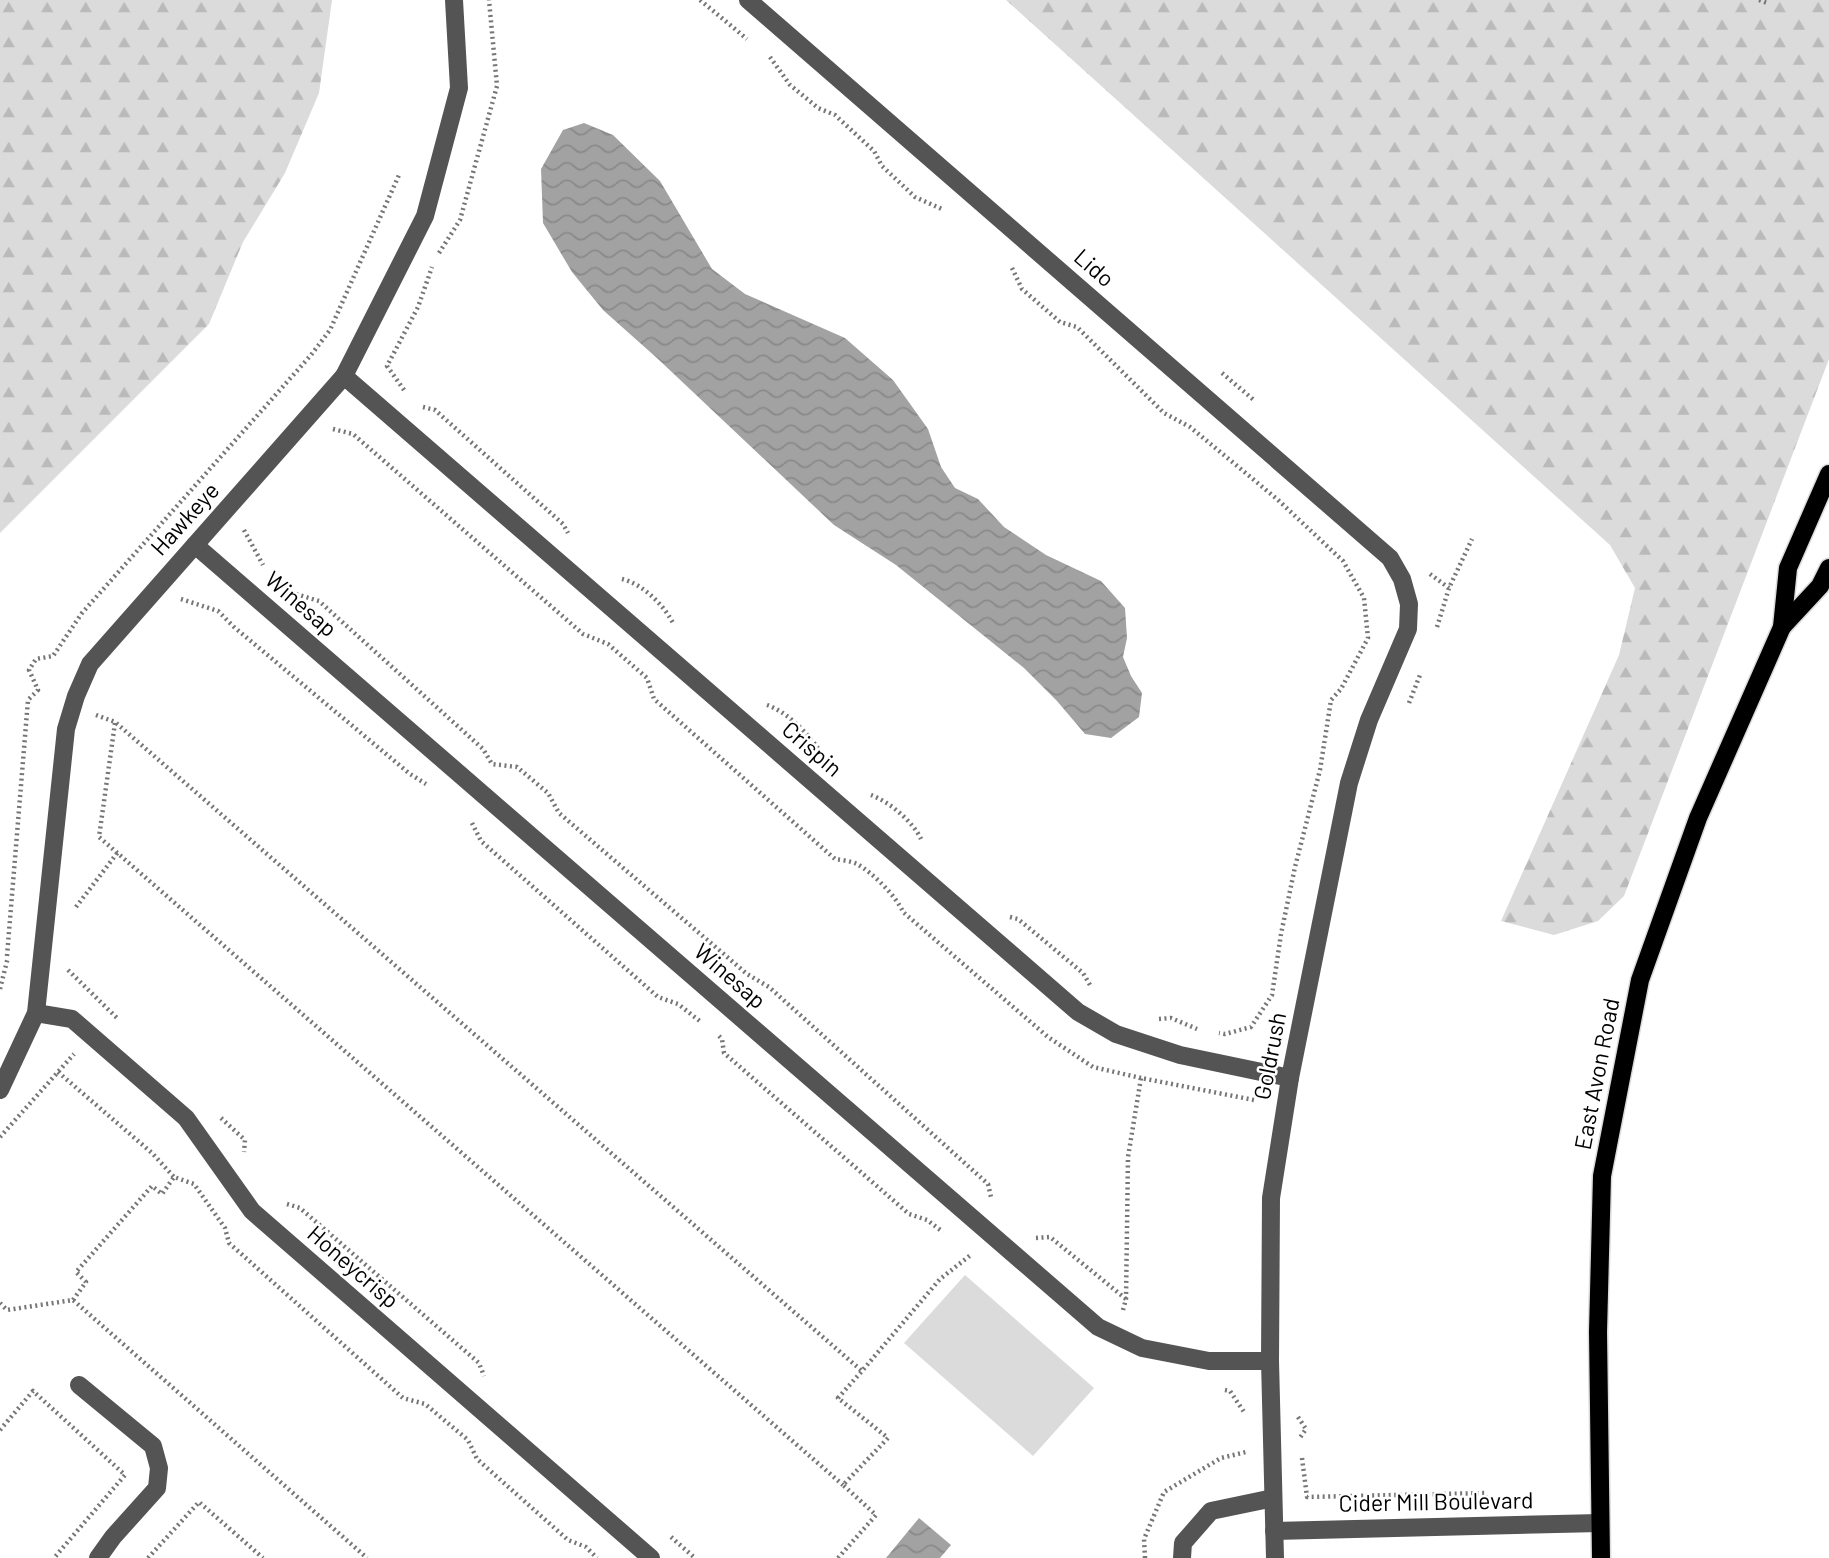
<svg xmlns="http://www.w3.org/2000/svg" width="1829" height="1558" viewBox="0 0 1829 1558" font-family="Barlow,sans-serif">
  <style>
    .forest { fill: url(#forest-firs) }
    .garden { fill: #dbdbdb }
    .water { fill: url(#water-waves) }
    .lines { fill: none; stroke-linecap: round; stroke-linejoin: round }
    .major-casing { stroke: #dbdbdb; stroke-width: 21 }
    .path { stroke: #767676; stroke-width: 4.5; stroke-dasharray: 2 3.5; stroke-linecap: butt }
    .minor { stroke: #545454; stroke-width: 18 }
    .major { stroke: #000; stroke-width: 18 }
    .labels { text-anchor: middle; stroke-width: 5; stroke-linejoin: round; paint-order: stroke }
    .street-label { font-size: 23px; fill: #000; stroke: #fff }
  </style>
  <defs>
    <pattern id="forest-firs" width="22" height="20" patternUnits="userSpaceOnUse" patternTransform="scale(1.75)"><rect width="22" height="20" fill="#dbdbdb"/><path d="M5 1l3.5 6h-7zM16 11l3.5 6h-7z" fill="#bababa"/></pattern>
    <pattern id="water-waves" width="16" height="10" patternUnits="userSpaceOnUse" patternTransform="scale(1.75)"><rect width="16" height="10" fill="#a2a2a2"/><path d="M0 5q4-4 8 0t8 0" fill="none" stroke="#8a8a8a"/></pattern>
  </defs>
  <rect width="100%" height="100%" fill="#fff"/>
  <g class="forest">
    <polygon points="0,0 332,0 319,93 285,173 243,242 209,324 0,533"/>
    <polygon points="1006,0 1829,0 1829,359 1624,896 1598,921 1554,935 1501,921 1619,655 1635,588 1610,545"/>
  </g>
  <polygon class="garden" points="965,1275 1094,1388 1033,1456 904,1343"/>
  <g class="water">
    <polygon points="584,123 613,135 660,181 712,269 745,294 845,338 893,380 928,429 941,467 955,488 978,499 1004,527 1046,555 1101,581 1125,608 1127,638 1123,657 1131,676 1142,693 1139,717 1111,738 1085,734 1057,701 1024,668 896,565 834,525 658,359 603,310 572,272 543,223 541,169 563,130"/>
    <polygon points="919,1518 951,1545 940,1558 886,1558"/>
  </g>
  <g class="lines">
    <defs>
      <g id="major">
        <polyline points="1782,627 1820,586 1829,568"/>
        <polyline points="1601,1558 1598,1332 1602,1176 1640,980 1698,818 1782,627 1788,568 1829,474"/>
      </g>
    </defs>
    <use href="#major" class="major-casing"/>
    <g class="path">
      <polyline points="700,0 747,39"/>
      <polyline points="1759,0 1767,3"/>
      <polyline points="770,57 790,85 818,108 835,115 874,151 882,166 915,197 944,210"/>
      <polyline points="439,253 460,220 497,86 489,0"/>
      <polyline points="1012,268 1022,289 1060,322 1077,327 1164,413 1190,427 1277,499 1343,561 1364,598 1368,638 1341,689 1331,700 1320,770 1295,867 1281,934 1272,995 1251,1027 1225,1034 1219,1033"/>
      <polyline points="1222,373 1255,401"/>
      <polyline points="404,390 387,366 418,307 432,267"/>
      <polyline points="423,407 435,410 563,524 568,533"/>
      <path d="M 333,429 L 353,434 L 583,634 L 608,644 L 647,678 L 654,699 L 835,859 C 842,860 851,861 857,864 C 873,873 896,896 903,912 L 1048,1037 L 1093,1067 L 1141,1078"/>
      <polyline points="244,530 263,565"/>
      <polyline points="1430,574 1449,588"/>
      <path d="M 622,579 C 643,584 665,606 674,625"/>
      <polyline points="296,594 319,601 483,749 492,764 517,767 548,793 559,813 747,974 769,987 988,1184 991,1197"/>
      <polyline points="181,599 218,611 234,627 410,774 426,784"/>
      <polyline points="1437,627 1449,588 1472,539"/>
      <polyline points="1409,703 1420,675"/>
      <path d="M 767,705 C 787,712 805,731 818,748"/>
      <polyline points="96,715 115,722 862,1371 940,1279 972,1254"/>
      <polyline points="115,723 99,837 843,1485"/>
      <path d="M 871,795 C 890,802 913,822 921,839"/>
      <polyline points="472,823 481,841 658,997 678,1004 701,1022"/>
      <polyline points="76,907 118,852"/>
      <polyline points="1010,917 1018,919 1083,973 1090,985"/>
      <polyline points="7,956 28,700 38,690 29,670 36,659 53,656 82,613 311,355 330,330 399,175"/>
      <polyline points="68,970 119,1020"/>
      <polyline points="0,989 8,957"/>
      <polyline points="1159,1019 1171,1018 1197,1029"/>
      <polyline points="719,1036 722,1039 724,1053 909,1214 927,1220 943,1232"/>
      <polyline points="58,1072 152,1153 174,1177"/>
      <polyline points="221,1118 245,1140 244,1152"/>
      <polyline points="0,1137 74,1054"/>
      <polyline points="287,1204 300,1208 479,1363 484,1376"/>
      <polyline points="1036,1238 1050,1237 1126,1299"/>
      <polyline points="73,1300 86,1282 76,1272 152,1186 162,1194 174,1177 194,1184 225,1228 229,1243 403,1398 425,1404 468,1440 477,1459 568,1540 586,1547 597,1558"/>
      <polyline points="0,1303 7,1310 73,1300 367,1558"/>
      <polyline points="1123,1310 1126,1299 1128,1157 1141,1078 1254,1100"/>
      <polyline points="1225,1390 1230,1391 1244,1412"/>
      <polyline points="1298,1417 1306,1429 1299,1439"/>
      <polyline points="0,1430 33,1391 125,1475 54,1558"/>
      <polyline points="1302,1458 1307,1497 1485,1493 1486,1501"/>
      <polyline points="671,1537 695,1558"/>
      <polyline points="148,1558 199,1502 263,1558"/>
      <polyline points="838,1558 876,1515 843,1485 888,1438 838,1398 862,1371"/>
      <polyline points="1145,1558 1144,1539 1164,1492 1221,1458 1246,1452"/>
    </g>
    <g class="minor">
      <polyline points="748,0 1390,558 1402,579 1409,604 1408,629 1369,720 1349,783 1290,1078 1271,1198 1270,1361 1275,1558"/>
      <polyline points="344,376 1078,1012 1116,1034 1180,1055 1290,1078"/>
      <polyline points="195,545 1098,1327 1142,1348 1209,1361 1270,1361"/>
      <polyline points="36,1013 72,1019 186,1118 252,1211 651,1558"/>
      <polyline points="0,1090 36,1013 66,729 76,696 90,664 344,376 425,216 459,88 454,0"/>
      <polyline points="79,1385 153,1446 159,1468 157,1488 113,1537 98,1558"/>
      <polyline points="1274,1531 1600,1523"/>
      <polyline points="1182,1558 1183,1543 1211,1511 1273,1498"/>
    </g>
    <use href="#major" class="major"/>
  </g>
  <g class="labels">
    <g class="street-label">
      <text transform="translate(1094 268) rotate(41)" y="8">Lido</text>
      <text transform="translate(185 519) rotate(-48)" y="8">Hawkeye</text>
      <text transform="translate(301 604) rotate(41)" y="8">Winesap</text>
      <text transform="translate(812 749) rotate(41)" y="8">Crispin</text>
      <text transform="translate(730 976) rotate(41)" y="8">Winesap</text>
      <text transform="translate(1270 1056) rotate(-79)" y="8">Goldrush</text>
      <text transform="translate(1597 1074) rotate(-79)" y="8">East Avon Road</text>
      <text transform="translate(353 1267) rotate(41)" y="8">Honeycrisp</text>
      <text transform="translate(1436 1502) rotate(-1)" y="8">Cider Mill Boulevard</text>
    </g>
  </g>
</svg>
